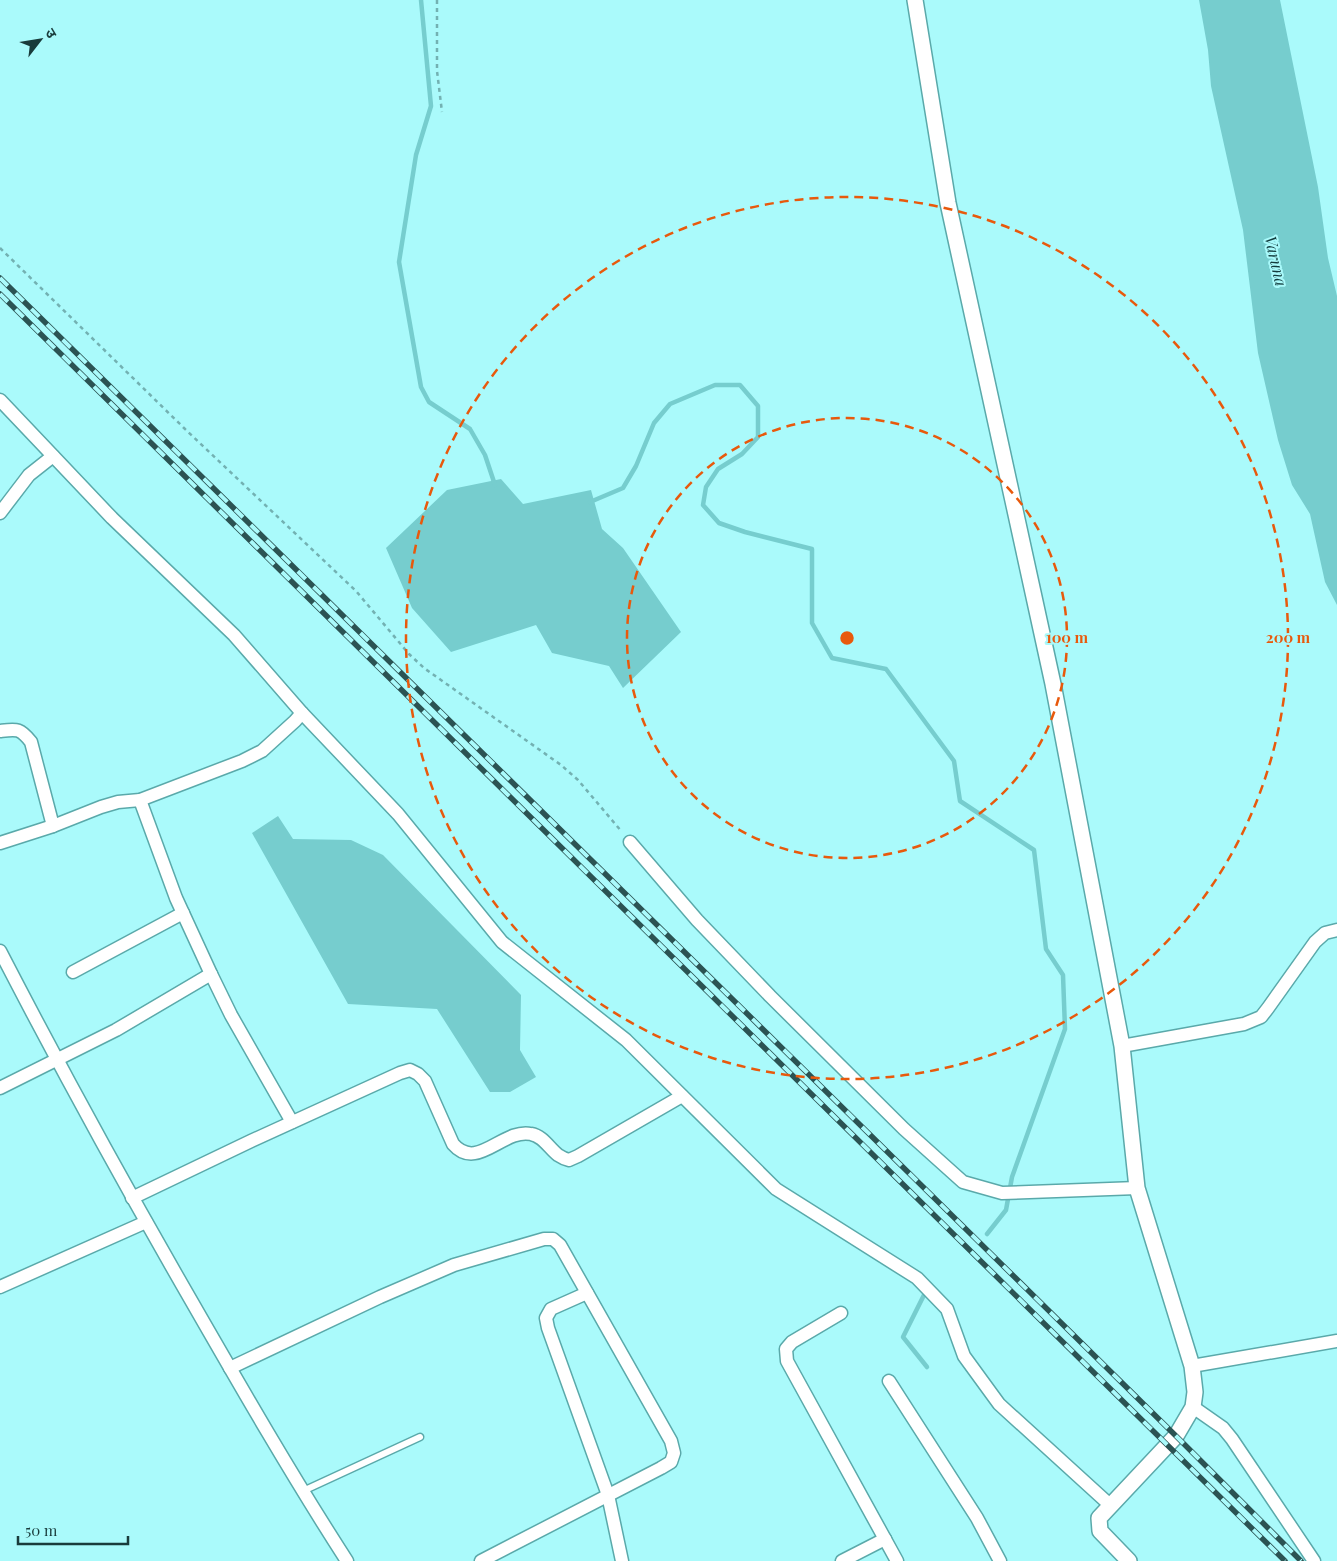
<svg xmlns="http://www.w3.org/2000/svg" width="1337" height="1561" viewBox="0 0 1337 1561" font-family="'Playfair Display','Noto Sans Devanagari',serif">
  <style>
    .water { fill: #76cdce }
    .lines { fill: none; stroke-linecap: round; stroke-linejoin: round }
    .stream { stroke: #76cdce; stroke-width: 4.5 }
    .service-casing { stroke: #5aa9aa; stroke-width: 9 }
    .minor-casing { stroke: #5aa9aa; stroke-width: 15 }
    .tertiary-casing { stroke: #5aa9aa; stroke-width: 18 }
    .path { stroke: #73b1b2; stroke-width: 2.5; stroke-dasharray: 4 4; stroke-linecap: butt }
    .service { stroke: #fff; stroke-width: 6 }
    .minor { stroke: #fff; stroke-width: 12 }
    .tertiary { stroke: #fff; stroke-width: 15 }
    .rail-casing { stroke: #2b5353; stroke-width: 5.5 }
    .rail { stroke: #aafafb; stroke-width: 4; stroke-dasharray: 11; stroke-linecap: butt }
    .ring { fill: none; stroke: #e8590c; stroke-width: 2.5; stroke-dasharray: 9 6 }
    .labels { text-anchor: middle; stroke-width: 4; stroke-linejoin: round; paint-order: stroke }
    .water-label { font-size: 16px; font-style: italic; fill: #133c3d; stroke: #aafafb }
    .centre { fill: #e8590c; stroke: #aafafb; stroke-width: 2.5 }
    .ring-label { font-size: 15px; text-anchor: middle; font-weight: bold; fill: #e8590c; stroke: #aafafb; stroke-width: 4; stroke-linejoin: round; paint-order: stroke }
  </style>
  <rect width="100%" height="100%" fill="#aafafb"/>
  <g class="water">
    <polygon points="1199,0 1280,0 1318,187 1328,258 1337,296 1337,605 1325,582 1310,514 1292,485 1278,440 1258,353 1243,230 1211,86 1208,50"/>
    <polygon points="501,479 523,504 591,490 602,529 623,548 681,632 623,688 609,666 552,653 536,625 451,652 412,608 386,548 447,490"/>
    <polygon points="278,816 293,839 351,840 383,855 521,995 520,1050 536,1077 510,1092 490,1092 437,1009 348,1004 252,833"/>
  </g>
  <g class="lines">
    <g class="stream">
      <polyline points="421,0 431,106 416,155 399,262 421,387 429,402 470,429 485,455 495,485"/>
      <polyline points="590,502 623,488 636,466 654,423 670,404 715,385 740,385 758,406 758,437 742,454 718,469 706,487 703,505 719,523 745,532 812,549 812,623 832,658 886,669 954,761 960,801 1034,850 1046,949 1063,975 1065,1029 1012,1177 1006,1210 987,1234"/>
      <polyline points="925,1293 903,1337 927,1367"/>
    </g>
    <defs>
      <polyline id="service" points="303,1491 420,1437"/>
      <g id="minor">
        <polyline points="0,400 112,518 234,635 302,713 398,814 502,942 626,1040 776,1189 917,1278 947,1309 964,1356 999,1404 1110,1505"/>
        <polyline points="0,513 29,475 53,456"/>
        <path d="M 0,731 C 17,729 20,728 31,742 L 53,826"/>
        <polyline points="140,800 176,898 211,974 231,1015 292,1122"/>
        <polyline points="630,842 697,920 770,996 904,1129 963,1182 1002,1193 1137,1188"/>
        <polyline points="0,843 53,826 101,807 118,802 140,800 242,761 262,751 295,721 302,713"/>
        <path d="M 0,951 C 61,1069 125,1186 192,1302 C 242,1389 292,1476 347,1561"/>
        <polyline points="73,972 183,913"/>
        <polyline points="1122,1046 1244,1024 1261,1017 1268,1008 1315,942 1325,933 1337,930"/>
        <polyline points="0,1088 116,1030 211,974"/>
        <path d="M 132,1198 L 251,1141 L 400,1073 L 410,1070 L 418,1074 L 425,1081 L 453,1144 C 477,1172 503,1128 531,1134 C 543,1136 549,1148 558,1155 C 561,1157 565,1159 569,1160 L 578,1156 L 682,1096"/>
        <polyline points="0,1287 146,1222"/>
        <polyline points="587,1293 551,1309 546,1318 548,1328 608,1495 622,1561"/>
        <polyline points="841,1313 792,1342 786,1349 787,1361 897,1561"/>
        <polyline points="1192,1366 1337,1341"/>
        <polyline points="230,1368 380,1297 454,1265 544,1239 553,1239 560,1245 671,1441 674,1453 671,1462 661,1468 481,1561"/>
        <polyline points="889,1381 977,1518 1000,1561"/>
        <polyline points="1193,1407 1223,1428 1232,1439 1314,1561"/>
        <polyline points="842,1561 885,1539"/>
      </g>
      <polyline id="tertiary" points="915,0 948,203 1053,684 1122,1046 1137,1188 1192,1366 1195,1392 1193,1407 1176,1436 1099,1518 1100,1531 1129,1561"/>
    </defs>
    <use href="#service" class="service-casing"/>
    <use href="#minor" class="minor-casing"/>
    <use href="#tertiary" class="tertiary-casing"/>
    <g class="path">
      <polyline points="437,0 437,71 442,112"/>
      <polyline points="0,248 184,428 356,591 409,654 424,668 561,765 578,780 622,832"/>
    </g>
    <use href="#service" class="service"/>
    <use href="#minor" class="minor"/>
    <use href="#tertiary" class="tertiary"/>
    <defs>
      <g id="rail">
        <polyline points="0,278 1176,1436 1301,1561"/>
        <polyline points="0,294 1285,1561"/>
      </g>
    </defs>
    <use href="#rail" class="rail-casing"/>
    <use href="#rail" class="rail"/>
  </g>
  <g class="ring">
    <circle cx="847" cy="638" r="220"/>
    <circle cx="847" cy="638" r="441"/>
  </g>
  <g class="labels">
    <g class="water-label">
      <text transform="translate(1276 261) rotate(77)" y="6">Varuna</text>
    </g>
  </g>
  <circle cx="847" cy="638" r="8" class="centre"/>
  <g class="ring-label">
    <text x="1067" y="643">100 m</text>
    <text x="1288" y="643">200 m</text>
  </g>
  <g transform="translate(40 40) rotate(59)" stroke="#aafafb" stroke-width="4" paint-order="stroke">
  <path d="M0-4L9 19L0 12L-9 19Z" fill="#193b3b"/>
  <text y="-8" font-size="14" font-weight="bold" text-anchor="middle" fill="#193b3b">उ</text>
  </g>
  <path d="M18 1536v8h110v-8" fill="none" stroke="#193b3b" stroke-width="2.5"/>
  <text x="25" y="1536" font-size="15" fill="#193b3b" stroke="#aafafb" stroke-width="4" paint-order="stroke">50 m</text>
</svg>
